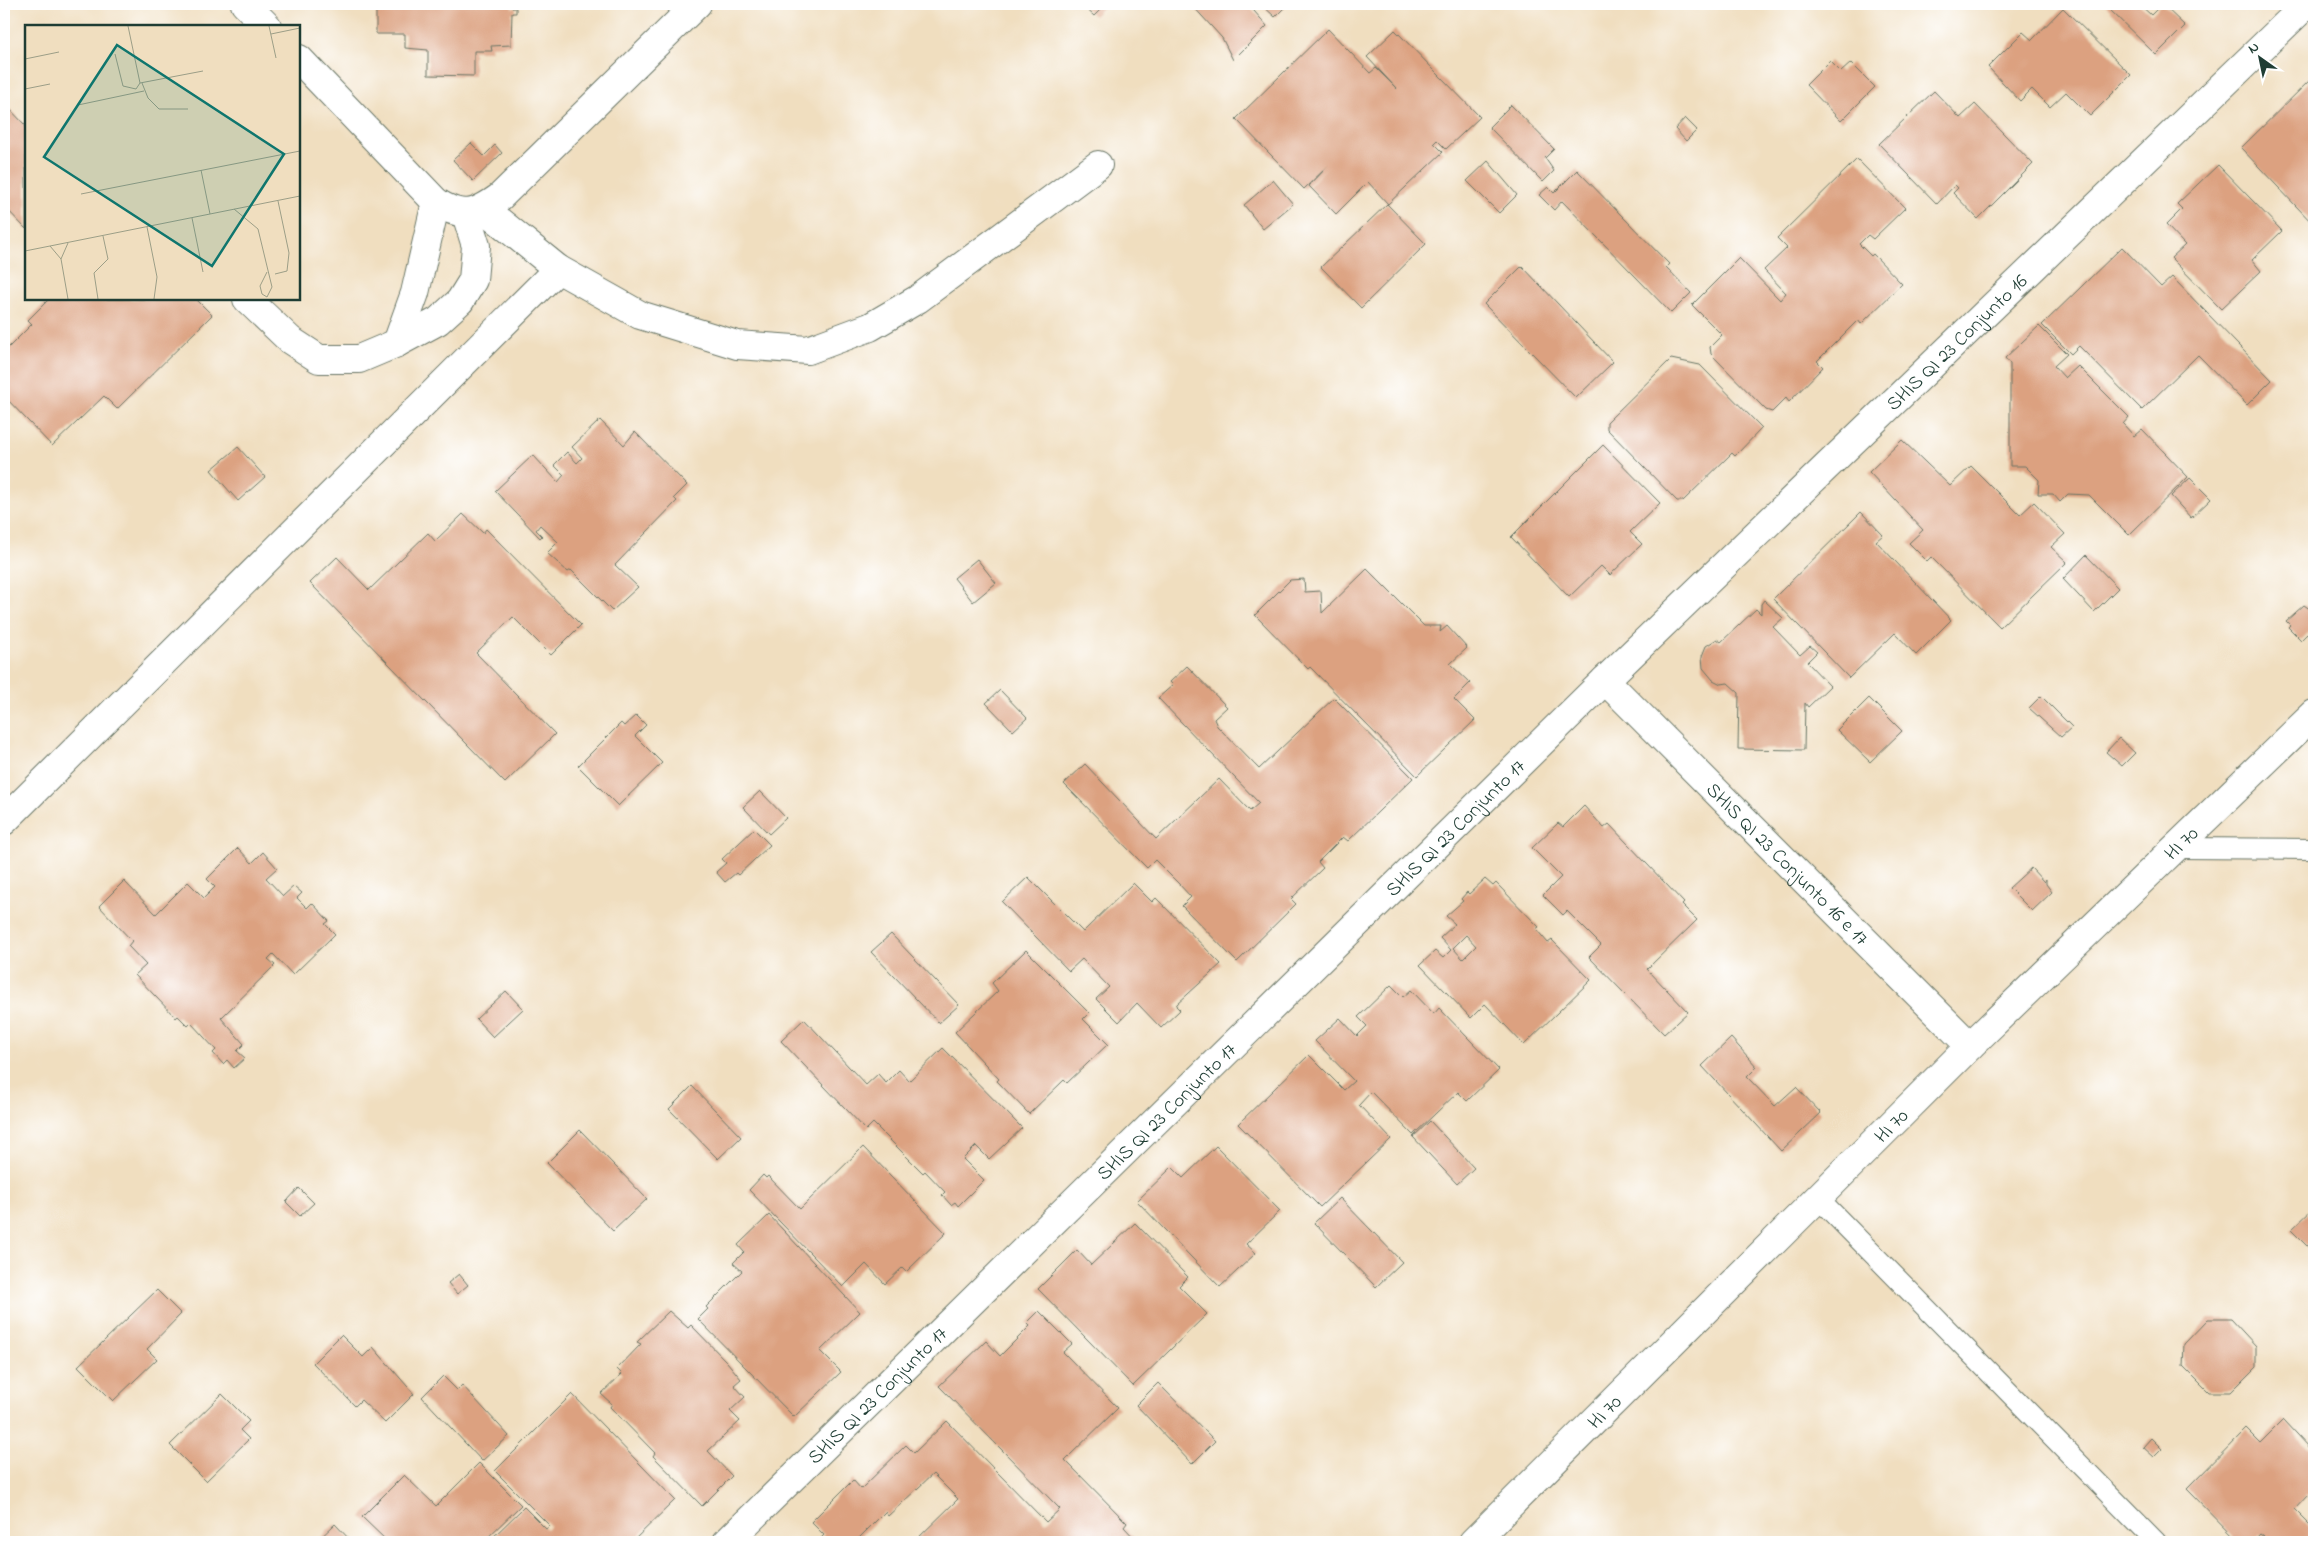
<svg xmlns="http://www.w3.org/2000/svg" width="2318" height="1546" viewBox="0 0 2318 1546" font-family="'Indie Flower',sans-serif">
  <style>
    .building { fill: #dca180; fill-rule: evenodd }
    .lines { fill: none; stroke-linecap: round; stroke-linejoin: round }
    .service-casing { stroke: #687565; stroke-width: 22 }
    .minor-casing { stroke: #687565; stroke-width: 30 }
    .tertiary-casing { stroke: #687565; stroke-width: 30 }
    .service { stroke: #fff; stroke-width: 20 }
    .minor { stroke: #fff; stroke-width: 28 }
    .tertiary { stroke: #fff; stroke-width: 28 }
    .labels { text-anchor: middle; stroke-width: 4; stroke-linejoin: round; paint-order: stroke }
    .street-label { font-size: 20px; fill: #1f3d34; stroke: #fff }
    .inset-road { fill: none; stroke: #9c9e87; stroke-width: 1 }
    .view { fill: #0f766e; fill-opacity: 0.15; stroke: #0f766e; stroke-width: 2.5 }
    .inset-edge { fill: none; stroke: #1f3d34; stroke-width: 2.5 }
  </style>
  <rect width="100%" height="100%" fill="#fff"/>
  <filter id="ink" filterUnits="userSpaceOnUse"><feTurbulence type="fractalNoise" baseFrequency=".02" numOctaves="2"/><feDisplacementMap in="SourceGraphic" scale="10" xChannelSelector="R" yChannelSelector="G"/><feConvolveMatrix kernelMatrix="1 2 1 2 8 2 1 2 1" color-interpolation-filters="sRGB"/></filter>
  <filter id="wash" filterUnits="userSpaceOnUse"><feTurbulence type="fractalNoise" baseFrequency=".0096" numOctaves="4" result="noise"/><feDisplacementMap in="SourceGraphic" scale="20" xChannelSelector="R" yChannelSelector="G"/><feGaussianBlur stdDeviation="1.12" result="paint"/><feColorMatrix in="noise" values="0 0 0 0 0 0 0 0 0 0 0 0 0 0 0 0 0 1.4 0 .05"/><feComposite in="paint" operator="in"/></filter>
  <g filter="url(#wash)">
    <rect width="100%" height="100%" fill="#f0debf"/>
    <g id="blocks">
      <g class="building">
        <polygon points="376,4 512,4 512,8 516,8 516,13 512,13 511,45 491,46 492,51 474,51 474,76 428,75 428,50 405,48 405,34 376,34"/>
        <polygon points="1081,4 1106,4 1094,16"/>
        <polygon points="1191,4 1248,4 1267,26 1233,60 1222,38"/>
        <polygon points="1261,4 1288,4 1275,17"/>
        <polygon points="2104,4 2139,4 2151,15 2162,4 2185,26 2156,55"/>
        <polygon points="2063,8 2131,75 2090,116 2066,92 2050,107 2032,89 2020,101 1988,67 2023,32 2032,40"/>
        <polygon points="1328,29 1370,73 1376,68 1397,89 1367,57 1395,30 1480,117 1446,149 1437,140 1434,143 1443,152 1388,204 1368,182 1336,214 1309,186 1328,166 1304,189 1236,119"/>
        <polygon points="1830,61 1841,72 1851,63 1875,87 1841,121 1806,85"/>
        <polygon points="2314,76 2314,225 2241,148"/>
        <polygon points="1934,91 1960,118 1975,104 2033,164 1978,219 1953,193 1958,188 1955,185 1937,204 1879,144"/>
        <polygon points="4,103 26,126 26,229 4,206"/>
        <polygon points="1511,105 1554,149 1545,158 1554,171 1543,182 1489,127"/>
        <polygon points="1685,118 1697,130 1686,141 1675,129"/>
        <polygon points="471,143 484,156 495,145 502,153 473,181 453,160"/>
        <polygon points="1857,159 1905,208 1873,239 1868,235 1859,244 1871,256 1873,254 1902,284 1861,324 1858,320 1817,361 1823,367 1789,402 1786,398 1772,412 1766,410 1711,354 1710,347 1722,335 1692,305 1739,258 1780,300 1786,293 1764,270 1787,248 1777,238"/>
        <polygon points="1488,161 1517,195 1499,213 1467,181"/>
        <polygon points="2218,165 2282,231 2252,260 2261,271 2221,309 2171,258 2185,245 2166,225 2182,209 2177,204"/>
        <polygon points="1577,170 1669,264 1666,267 1691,293 1671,313 1562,201 1554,210 1539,195 1548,187 1554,193"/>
        <polygon points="1273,180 1293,204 1263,229 1244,205"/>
        <polygon points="1387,204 1426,244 1361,308 1321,267"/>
        <polygon points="2122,247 2161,287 2172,277 2272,380 2247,405 2198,355 2142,410 2079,346 2071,354 2042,325"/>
        <polygon points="1522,266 1613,362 1576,398 1484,304"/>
        <polygon points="49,299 196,299 212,315 117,409 104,396 52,446 4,396 4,352 32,324 28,320"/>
        <polygon points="2039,326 2067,354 2054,366 2065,378 2078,366 2129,417 2123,424 2134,436 2142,429 2188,477 2129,535 2089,495 2068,494 2060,502 2053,494 2038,494 2039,480 2025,466 2010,466 2010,364 2005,358"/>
        <polygon points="1671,359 1700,365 1762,428 1735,456 1732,453 1683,501 1677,501 1607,429 1607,422"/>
        <polygon points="600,420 624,445 635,432 687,485 674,498 677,501 615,565 638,587 612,611 571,570 568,572 547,553 558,542 540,525 536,530 542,536 540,538 495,491 533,455 558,482 564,475 554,465 567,452 577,463 582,458 572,447"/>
        <polygon points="1902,440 1950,486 1971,466 2020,515 2034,502 2065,534 2051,547 2067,562 2000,627 1931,557 1927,561 1909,543 1923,530 1869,472"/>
        <polygon points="1603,445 1660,503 1630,532 1642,544 1610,575 1601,566 1569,597 1511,537"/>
        <polygon points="238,447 265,477 238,501 211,470"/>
        <polygon points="2190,478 2211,499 2191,518 2171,496"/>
        <polygon points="1861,512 1883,535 1876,541 1951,620 1916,655 1895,633 1849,678 1773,599"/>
        <polygon points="463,514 483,533 486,529 581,625 551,655 513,617 476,653 555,734 505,783 310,583 337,557 369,590 428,533 435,541"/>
        <polygon points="2086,555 2118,588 2094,612 2063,579"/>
        <polygon points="977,559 996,583 973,602 954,578"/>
        <polygon points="1367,569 1424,626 1441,626 1440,632 1447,626 1467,648 1450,664 1470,683 1454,699 1475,720 1417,776 1310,667 1308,669 1255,615 1290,580 1304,579 1305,592 1321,591 1322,613"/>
        <polygon points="1764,600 1783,618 1773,627 1800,655 1810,646 1817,652 1807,662 1830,686 1808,707 1805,703 1804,750 1738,749 1739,693 1728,683 1721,684 1713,680 1703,668 1702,656 1706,646 1717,639 1721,642 1756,609 1761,614 1761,604"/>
        <polygon points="2304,605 2314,612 2314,627 2301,640 2288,627 2290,625 2286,621"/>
        <polygon points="1187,666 1227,707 1214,719 1217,726 1259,769 1334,698 1413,778 1348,841 1343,837 1318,862 1323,868 1291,899 1296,904 1237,962 1182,906 1191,897 1178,883 1155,860 1147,868 1064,784 1085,764 1156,839 1219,779 1250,811 1259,803 1158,698 1173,685 1170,682"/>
        <polygon points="1000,690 1027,718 1013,731 986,703"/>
        <polygon points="2041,696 2072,727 2061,737 2029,708"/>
        <polygon points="1869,698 1902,731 1870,762 1837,730"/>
        <polygon points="636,715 646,725 635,736 662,763 618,806 578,766 621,723 624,726"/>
        <polygon points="2119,738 2135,753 2122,766 2106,752"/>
        <polygon points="760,791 786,818 769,834 743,807"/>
        <polygon points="1584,806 1604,828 1609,824 1684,903 1682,905 1697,920 1647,969 1688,1012 1664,1034 1589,957 1601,945 1567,911 1563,915 1543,895 1561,877 1532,848 1558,823 1563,827"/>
        <polygon points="754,829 770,845 738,875 736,873 725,882 716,872 726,863 722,859"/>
        <polygon points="238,848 252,863 263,852 277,868 266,878 283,896 294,886 302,893 297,898 307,908 312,903 329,921 325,924 335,934 293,975 273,954 268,959 275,965 221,1018 244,1044 237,1051 245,1058 234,1068 227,1060 223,1064 213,1053 216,1050 191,1023 188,1026 178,1016 176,1018 135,975 146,965 128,946 132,941 99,906 124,881 156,914 188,882 204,898 215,887 207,879"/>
        <polygon points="2031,868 2044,882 2046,879 2046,884 2052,892 2032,911 2009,888"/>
        <polygon points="1028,877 1083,932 1133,883 1152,902 1156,898 1221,964 1177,1004 1176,1006 1180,1010 1161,1028 1137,1003 1119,1022 1096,999 1109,987 1082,959 1069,971 1002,902"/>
        <path d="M 1485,879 L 1493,886 L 1496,883 L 1539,927 L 1536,929 L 1548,943 L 1552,940 L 1591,980 L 1524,1045 L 1485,1004 L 1471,1018 L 1420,965 L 1435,951 L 1443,958 L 1451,950 L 1440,938 L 1455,924 L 1446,916 L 1463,901 L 1461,899 L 1467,892 L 1469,894 ZM 1466,935 L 1476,946 L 1463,959 L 1453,948 Z"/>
        <polygon points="891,934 959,1005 939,1023 871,952"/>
        <polygon points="1026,950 1089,1013 1083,1019 1108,1044 1067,1083 1064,1080 1029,1114 997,1081 999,1079 955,1032 998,991 992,983"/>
        <polygon points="1391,985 1403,997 1411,990 1434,1014 1439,1008 1499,1070 1467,1101 1458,1092 1413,1135 1371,1092 1359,1105 1391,1139 1320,1207 1238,1124 1309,1055 1344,1090 1354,1081 1315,1041 1340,1018 1357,1036 1367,1026 1358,1017"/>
        <polygon points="506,991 523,1009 493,1037 476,1019"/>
        <polygon points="804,1019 866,1085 878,1074 886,1083 899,1070 909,1081 943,1048 1022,1128 989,1159 976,1146 963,1159 984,1180 958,1206 955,1202 951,1205 942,1195 945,1192 925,1171 923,1173 873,1123 866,1130 781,1041"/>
        <polygon points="1731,1038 1757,1067 1747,1077 1775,1106 1796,1087 1821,1113 1781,1151 1702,1066"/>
        <polygon points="692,1086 741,1137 718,1159 669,1109"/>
        <polygon points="1430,1121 1474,1168 1457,1184 1413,1137"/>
        <polygon points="580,1130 647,1199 613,1231 547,1163"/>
        <polygon points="1216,1146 1280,1211 1246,1244 1256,1253 1220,1287 1137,1201 1172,1167 1183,1178"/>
        <polygon points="863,1147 946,1233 906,1272 902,1268 885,1284 866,1264 843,1287 749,1190 763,1175 766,1178 768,1176 800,1209"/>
        <polygon points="299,1188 314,1203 300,1216 286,1202"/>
        <polygon points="1340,1198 1402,1262 1376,1287 1314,1223"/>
        <polygon points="2314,1208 2314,1253 2291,1230"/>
        <polygon points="769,1215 860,1312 820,1351 841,1372 794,1417 698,1319 708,1309 706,1307 742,1271 733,1263 744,1252 738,1245"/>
        <polygon points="1135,1223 1188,1277 1179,1286 1207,1314 1133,1386 1038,1289 1077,1250 1091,1265"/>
        <polygon points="459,1274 468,1285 457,1294 448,1283"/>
        <polygon points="157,1290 181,1314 147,1349 157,1359 113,1401 78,1366"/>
        <polygon points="669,1311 688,1328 691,1325 727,1362 741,1379 734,1385 745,1397 730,1411 740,1421 708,1451 732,1476 702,1506 653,1456 655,1453 610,1407 612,1404 601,1394 622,1374 617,1369 641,1344 637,1342"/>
        <polygon points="1039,1311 1072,1344 1063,1352 1118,1408 1065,1460 1127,1523 1124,1527 1138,1542 914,1542 958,1499 933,1474 888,1516 885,1512 857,1540 859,1542 817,1542 824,1535 811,1522 853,1480 861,1489 906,1445 914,1453 947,1421 1046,1522 1060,1509 939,1386 986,1341 1000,1356 1030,1326 1027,1323"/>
        <polygon points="2208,1319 2231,1319 2256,1346 2256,1367 2231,1392 2209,1392 2183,1366 2184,1344"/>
        <polygon points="341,1335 363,1357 373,1347 414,1394 385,1423 361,1400 355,1406 313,1363"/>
        <polygon points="443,1376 457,1390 462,1385 509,1436 482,1461 422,1397"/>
        <polygon points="1158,1383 1215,1441 1192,1464 1136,1405"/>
        <polygon points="222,1394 249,1421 240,1430 249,1439 206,1481 170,1445"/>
        <polygon points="572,1394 675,1500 632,1542 488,1542 524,1507 546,1529 550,1526 495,1471"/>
        <polygon points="2283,1420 2309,1448 2314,1443 2314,1501 2308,1495 2294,1510 2310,1526 2314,1521 2314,1542 2258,1542 2264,1537 2260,1534 2252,1542 2239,1542 2187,1489 2246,1429 2260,1443"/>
        <polygon points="2151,1438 2162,1449 2154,1457 2143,1447"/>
        <polygon points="479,1463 521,1505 483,1542 388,1542 362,1517 404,1475 436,1506"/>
        <polygon points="335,1524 352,1542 316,1542"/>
      </g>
    </g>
  </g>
  <g filter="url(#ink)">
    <use href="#blocks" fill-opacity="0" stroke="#687565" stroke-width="1"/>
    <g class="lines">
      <defs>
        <g id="service">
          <polyline points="2175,848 2314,849"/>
          <polyline points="1819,1199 2156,1542"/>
        </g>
        <g id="minor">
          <polyline points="245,4 267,26"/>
          <path d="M 299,59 L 436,202 C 463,219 475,215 500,197 L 697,4"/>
          <polyline points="484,209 558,269 640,315 737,345 808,350 870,327 918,299 1098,165"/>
          <polyline points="247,299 290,340 319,359 359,359 397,343 438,321 460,301 473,280 476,246 466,214"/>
          <polyline points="397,343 415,293 436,202"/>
          <path id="s1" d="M 1605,680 L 1970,1046"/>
          <polyline points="4,821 558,269"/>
          <path id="s2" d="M 727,1542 L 1605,680 L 2307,4"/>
        </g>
        <g id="tertiary">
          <path id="s3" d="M 1473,1542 L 1970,1046 L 2314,714"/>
        </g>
      </defs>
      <use href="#service" class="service-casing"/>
      <use href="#minor" class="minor-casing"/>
      <use href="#tertiary" class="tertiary-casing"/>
      <use href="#service" class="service"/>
      <use href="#minor" class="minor"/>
      <use href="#tertiary" class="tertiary"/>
    </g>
  </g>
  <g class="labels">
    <g class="street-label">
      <text dy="7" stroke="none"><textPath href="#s2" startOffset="1718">SHIS QI 23 Conjunto 16</textPath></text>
      <text dy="7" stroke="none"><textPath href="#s2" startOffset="1020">SHIS QI 23 Conjunto 17</textPath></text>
      <text dy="7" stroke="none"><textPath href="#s3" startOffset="995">HI 70</textPath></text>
      <text dy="7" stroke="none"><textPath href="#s1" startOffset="259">SHIS QI 23 Conjunto 16 e 17</textPath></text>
      <text dy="7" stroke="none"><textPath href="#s2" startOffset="615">SHIS QI 23 Conjunto 17</textPath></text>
      <text dy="7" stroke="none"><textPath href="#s3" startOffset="590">HI 70</textPath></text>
      <text dy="7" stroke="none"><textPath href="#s2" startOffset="210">SHIS QI 23 Conjunto 17</textPath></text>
      <text dy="7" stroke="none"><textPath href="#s3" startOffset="185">HI 70</textPath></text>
    </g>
  </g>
  <g transform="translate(25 25)">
    <rect width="275" height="275" fill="#f0debf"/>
    <path class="inset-road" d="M 103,1 L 115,58M 244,1 L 251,33M 246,9 L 275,3M 90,29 L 98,61 L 111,64 L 115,58M 0,34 L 34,27M 115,58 L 178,46M 117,58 L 123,73 L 134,84 L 163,84M 0,64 L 25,59M 53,80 L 119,66M 176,145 L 185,189M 56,169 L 275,126M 209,184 L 233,204 L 247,262 L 242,272 L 237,269 L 235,261 L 242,247M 167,193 L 178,247M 122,202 L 132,252 L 129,274M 25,221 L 36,234 L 43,274M 0,226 L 275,171M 36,234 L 43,218M 250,249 L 262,246 L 264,228 L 253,176M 73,274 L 69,248 L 83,234 L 78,211"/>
    <path class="view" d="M 92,20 L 259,129 L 187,241 L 19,132 Z"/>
    <rect width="275" height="275" class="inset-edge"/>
  </g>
  <rect width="2318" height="1546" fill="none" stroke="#fff" stroke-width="20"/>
  <g transform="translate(2260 58) rotate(327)" stroke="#ffffff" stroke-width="4" paint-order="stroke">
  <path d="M0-4L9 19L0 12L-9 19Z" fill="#1f3d34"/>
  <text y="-8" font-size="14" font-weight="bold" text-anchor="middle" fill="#1f3d34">N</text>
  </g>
</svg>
